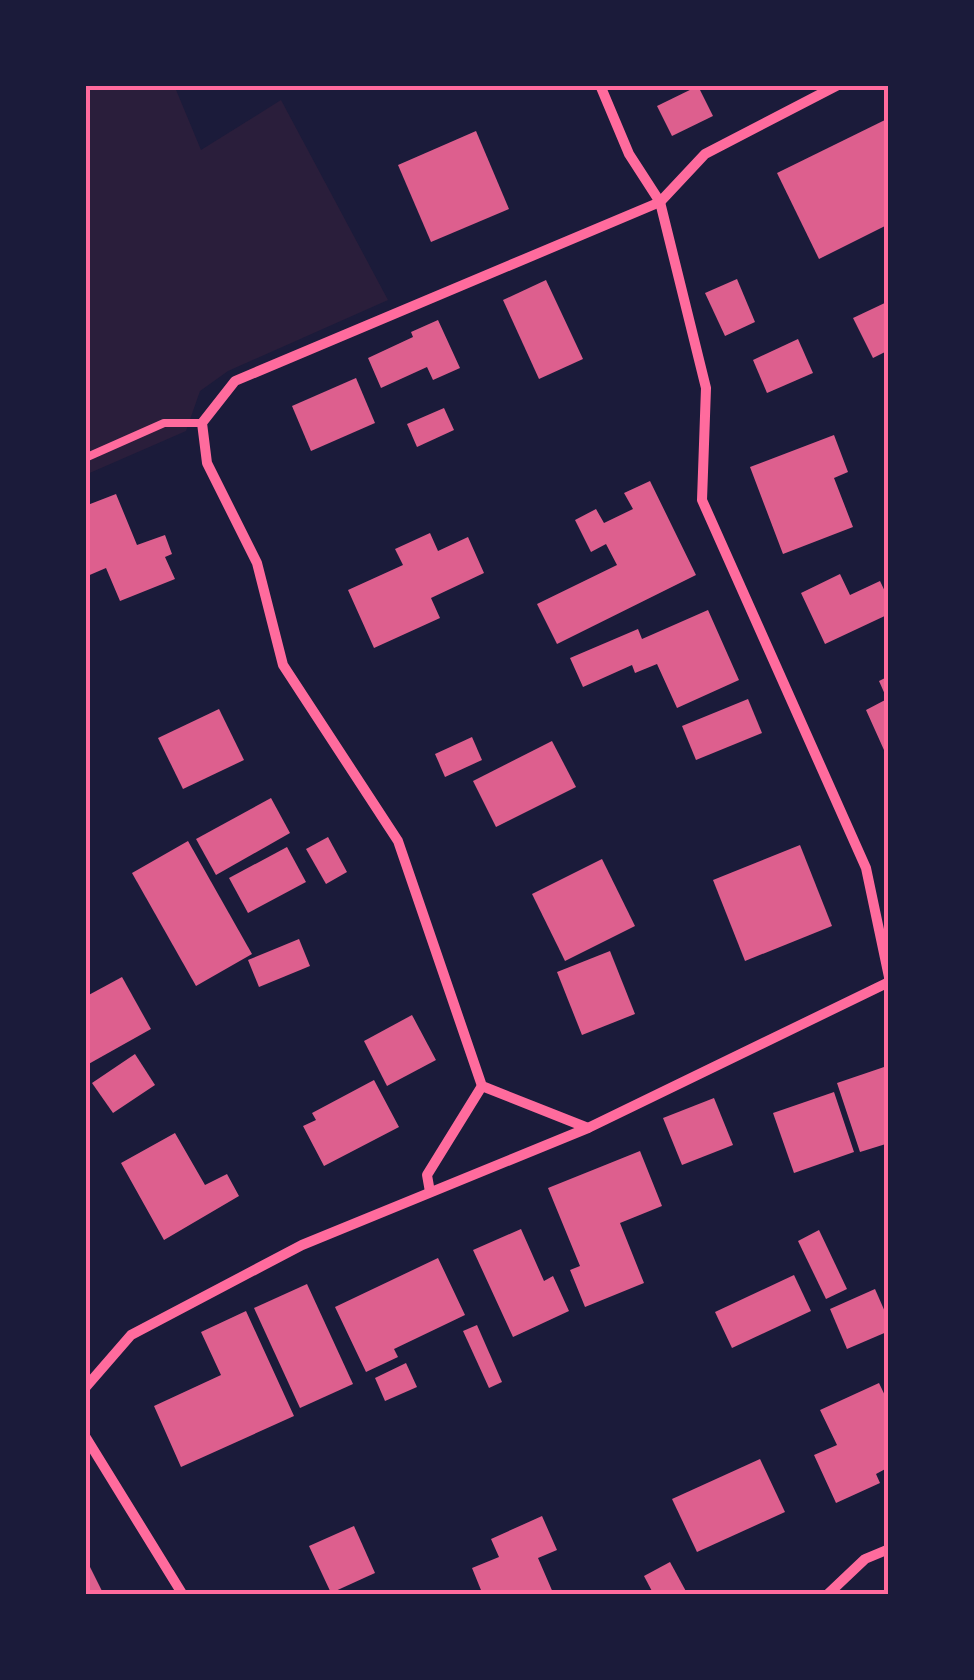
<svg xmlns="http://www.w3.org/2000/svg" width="974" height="1680" viewBox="0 0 974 1680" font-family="Helvetica,sans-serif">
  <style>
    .green { fill: #2a1e3b }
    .building { fill: #dd5f8e }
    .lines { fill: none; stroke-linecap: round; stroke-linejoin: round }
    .service { stroke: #ff6b9d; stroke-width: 8 }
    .minor { stroke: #ff6b9d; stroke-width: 10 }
    .neatline { fill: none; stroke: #ff6b9d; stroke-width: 4 }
  </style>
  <rect width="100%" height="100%" fill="#1b1b3a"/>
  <polygon class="green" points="85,85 174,85 201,150 281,100 388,300 228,371 200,391 186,431 85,475"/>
  <g class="building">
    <polygon points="698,86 713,116 672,136 657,106"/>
    <polygon points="889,118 889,224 819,259 777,173"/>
    <polygon points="476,131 509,209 431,242 398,165"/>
    <polygon points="737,279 755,322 725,336 705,293"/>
    <polygon points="546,280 583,359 539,379 503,300"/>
    <polygon points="889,301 889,350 873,358 853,318"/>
    <polygon points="438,320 460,368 433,380 427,367 381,388 368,358 413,337 411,332"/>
    <polygon points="798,339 813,373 767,393 753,360"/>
    <polygon points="356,378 375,423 311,451 292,406"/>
    <polygon points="444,408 454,430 417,447 407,424"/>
    <polygon points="834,435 848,472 834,478 853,527 783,554 750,467"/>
    <polygon points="650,481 696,575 557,644 537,604 617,565 606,544 591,552 575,520 596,509 604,523 633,509 624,493"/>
    <polygon points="116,494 137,545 165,535 172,554 165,557 175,579 120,601 106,568 85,577 85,506"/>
    <polygon points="430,533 438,551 468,537 484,573 431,598 440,618 374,648 348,590 403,565 395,549"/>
    <polygon points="840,574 850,595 880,581 889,600 889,614 825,644 801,593"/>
    <polygon points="708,610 739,680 677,708 657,664 635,673 632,665 583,687 570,658 638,629 642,639"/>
    <polygon points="889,676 889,747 884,750 866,710 887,699 879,681"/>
    <polygon points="748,699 762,733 696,760 682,726"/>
    <polygon points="219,709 244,760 183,789 158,738"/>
    <polygon points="472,737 482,760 445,777 435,754"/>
    <polygon points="552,741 576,787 496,827 473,781"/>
    <polygon points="271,798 290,833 216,875 196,839"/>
    <polygon points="328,837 347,872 326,884 306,849"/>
    <polygon points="188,841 252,954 196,986 132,873"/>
    <polygon points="800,845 832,926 745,961 713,880"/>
    <polygon points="287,847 306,882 248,913 229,878"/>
    <polygon points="602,859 635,926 565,961 532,894"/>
    <polygon points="299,939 310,966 259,987 248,960"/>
    <polygon points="610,951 635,1014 582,1035 557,972"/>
    <polygon points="122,977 151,1029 85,1066 85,997"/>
    <polygon points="412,1015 436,1060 387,1086 364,1041"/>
    <polygon points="135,1054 155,1085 113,1113 92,1083"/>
    <polygon points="887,1066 889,1143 860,1152 837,1083"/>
    <polygon points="374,1080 399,1127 324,1166 303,1126 316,1120 312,1113"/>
    <polygon points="834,1092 854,1152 794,1173 773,1113"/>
    <polygon points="714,1098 733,1145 682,1165 663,1118"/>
    <polygon points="175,1133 205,1185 227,1174 239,1196 164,1240 121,1163"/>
    <polygon points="640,1151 662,1206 620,1223 644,1283 585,1307 570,1270 580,1266 548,1188"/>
    <polygon points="521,1229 544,1281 553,1276 569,1311 513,1337 473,1250"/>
    <polygon points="819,1230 847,1289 826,1299 798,1241"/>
    <polygon points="438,1258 465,1315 394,1349 398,1357 366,1372 335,1307"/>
    <polygon points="794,1275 811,1311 732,1348 715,1312"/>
    <polygon points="307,1284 353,1384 300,1408 254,1308"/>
    <polygon points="875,1289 889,1321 889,1331 847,1349 830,1309"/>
    <polygon points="246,1311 294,1416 181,1467 154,1406 221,1375 201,1332"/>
    <polygon points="477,1325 502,1382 489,1388 463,1331"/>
    <polygon points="406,1363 417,1387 385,1401 375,1378"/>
    <polygon points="879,1383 889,1404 889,1467 876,1474 880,1483 836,1503 814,1455 837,1445 820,1410"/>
    <polygon points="760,1459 785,1512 697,1552 672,1499"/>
    <polygon points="542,1516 557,1550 538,1558 554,1595 483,1595 472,1568 499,1557 491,1539"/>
    <polygon points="354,1526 375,1573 331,1593 309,1546"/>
    <polygon points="85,1557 104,1595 85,1595"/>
    <polygon points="670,1562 688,1595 654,1595 644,1576"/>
  </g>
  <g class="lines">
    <polyline class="service" points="85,458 164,423 202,423"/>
    <g class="minor">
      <polyline points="600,85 629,154 660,202 706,388 702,500 866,868 889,977"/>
      <polyline points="588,1128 482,1086 398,841 283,665 257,563 207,463 202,423 235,381 660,202 705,154 838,85"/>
      <polyline points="430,1192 427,1175 482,1086"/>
      <polyline points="85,1388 131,1335 302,1245 588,1128 889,982"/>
      <polyline points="85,1436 183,1595"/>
      <polyline points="827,1595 865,1559 889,1549"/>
    </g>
  </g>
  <rect width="974" height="1680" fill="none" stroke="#1b1b3a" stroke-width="175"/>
  <rect x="88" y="88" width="798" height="1504" class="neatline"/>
</svg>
